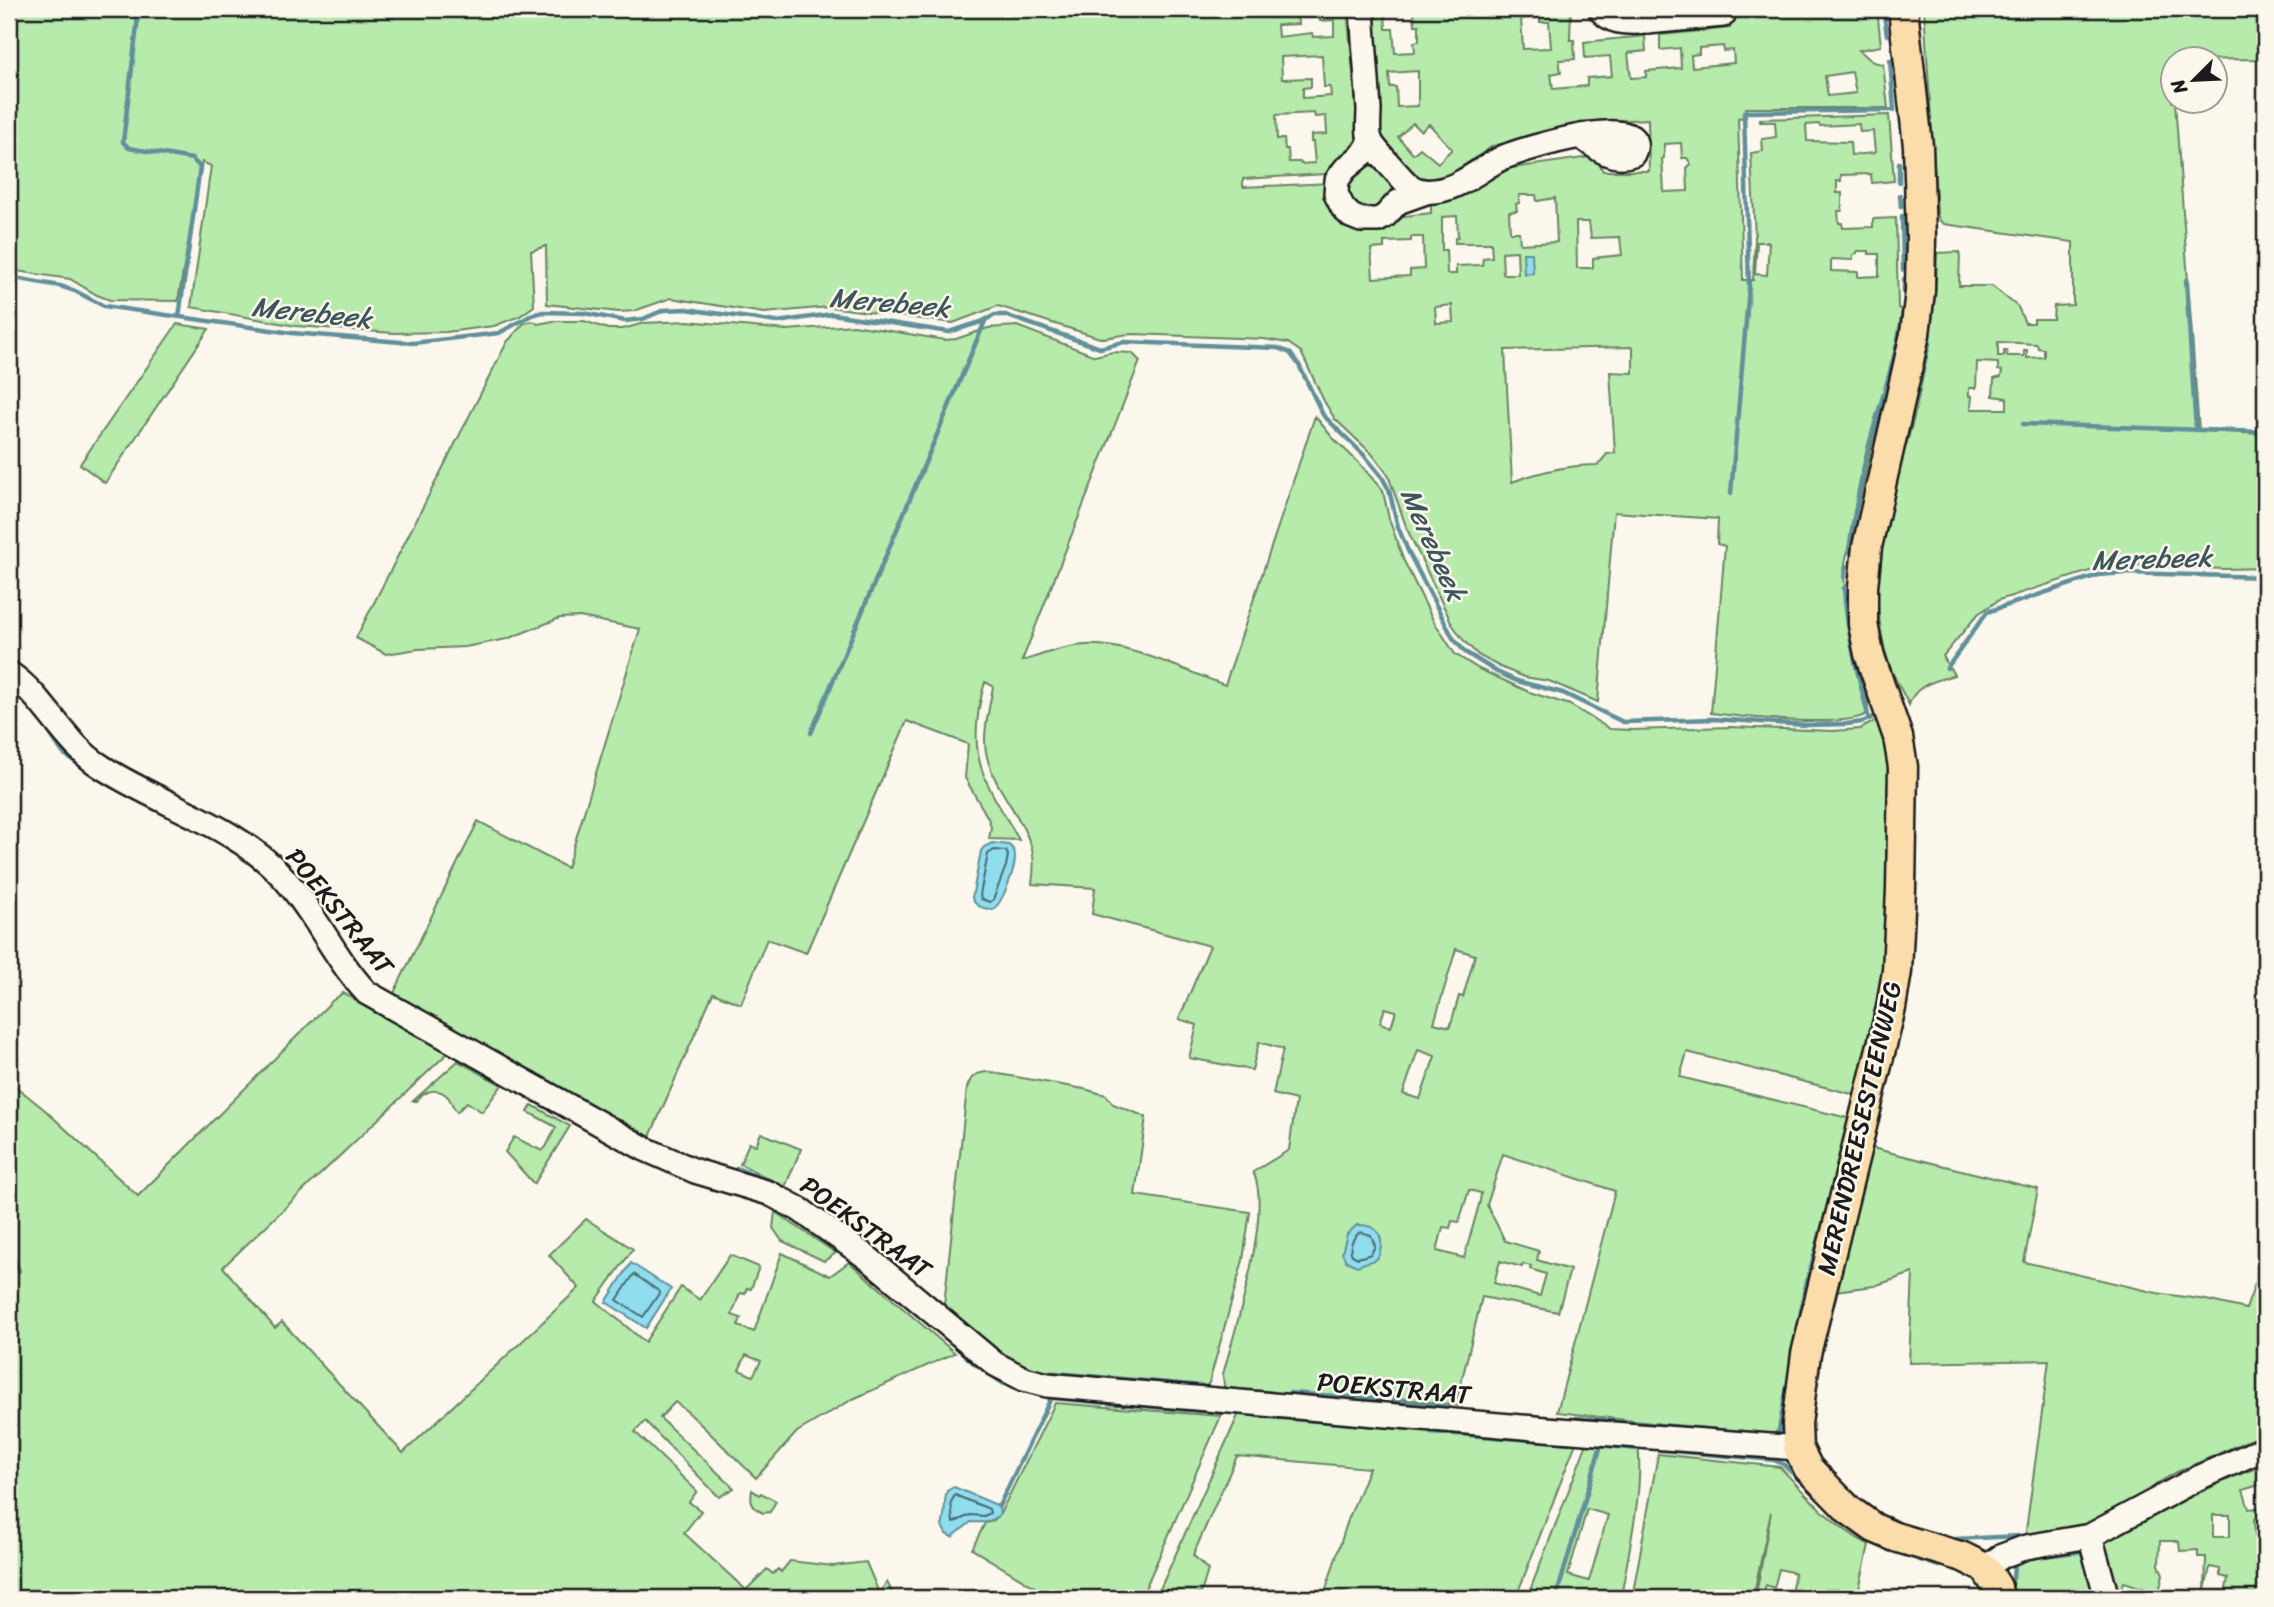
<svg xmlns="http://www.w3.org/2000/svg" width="2274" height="1607" viewBox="0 0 2274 1607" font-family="Sriracha,sans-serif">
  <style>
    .green { fill: #b6ebac; stroke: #698464; stroke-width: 2; fill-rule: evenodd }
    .water { fill: #8fddee; stroke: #61909a; stroke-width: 2 }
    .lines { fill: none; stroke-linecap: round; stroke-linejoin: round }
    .shore { stroke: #4a6970; stroke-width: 2 }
    .stream { stroke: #61909a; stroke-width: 4.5 }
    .minor-casing { stroke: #1c1c1c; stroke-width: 28 }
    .major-casing { stroke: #1c1c1c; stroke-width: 33 }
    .minor { stroke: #fbf7ec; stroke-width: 23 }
    .major { stroke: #faddab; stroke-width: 28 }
    .labels { text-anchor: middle; stroke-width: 5; stroke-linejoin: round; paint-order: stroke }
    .street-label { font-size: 26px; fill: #1c1c1c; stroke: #fbf7ec }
    .water-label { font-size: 28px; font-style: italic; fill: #3e565b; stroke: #fbf7ec }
  </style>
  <rect width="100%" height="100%" fill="#fbf7ec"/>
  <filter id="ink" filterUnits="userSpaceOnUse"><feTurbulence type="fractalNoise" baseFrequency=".0143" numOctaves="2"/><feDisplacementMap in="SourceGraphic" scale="14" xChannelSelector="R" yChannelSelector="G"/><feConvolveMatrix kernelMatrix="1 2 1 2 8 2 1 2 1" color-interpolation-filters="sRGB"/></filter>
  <g filter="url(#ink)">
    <g class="green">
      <path d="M 9,9 L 1298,9 L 1297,19 L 1299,24 L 1277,25 L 1278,37 L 1312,33 L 1313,37 L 1334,36 L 1334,20 L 1320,21 L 1319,10 L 1347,9 L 1356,104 L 1356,140 L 1350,148 L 1326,174 L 1243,179 L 1243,187 L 1330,183 L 1342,218 L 1358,232 L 1384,230 L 1405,216 L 1431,213 L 1431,204 L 1498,170 L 1590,157 L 1599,164 L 1603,171 L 1649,171 L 1648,119 L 1591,122 L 1590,126 L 1501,144 L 1493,146 L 1453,173 L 1430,179 L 1416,176 L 1381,135 L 1373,9 L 1571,9 L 1570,40 L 1574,40 L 1575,59 L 1559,60 L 1561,72 L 1551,74 L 1553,89 L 1587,86 L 1587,78 L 1612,76 L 1610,56 L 1585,58 L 1584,42 L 1645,36 L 1646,51 L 1628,53 L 1631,78 L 1646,77 L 1646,71 L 1681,68 L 1680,48 L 1660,50 L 1660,35 L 1730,28 L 1729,9 L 1746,9 L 1747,11 L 1753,9 L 1877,9 L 1881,46 L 1859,50 L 1873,62 L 1883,64 L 1888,108 L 1746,108 L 1746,117 L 1738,118 L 1743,280 L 1753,280 L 1755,238 L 1751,153 L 1763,151 L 1762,139 L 1776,137 L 1775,122 L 1760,122 L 1760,119 L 1889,115 L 1894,181 L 1872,183 L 1871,174 L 1841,175 L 1841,181 L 1837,181 L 1837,193 L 1842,193 L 1842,211 L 1838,211 L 1839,223 L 1842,223 L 1843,228 L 1873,227 L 1873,219 L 1896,218 L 1898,308 L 1906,311 L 1899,352 L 1878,419 L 1845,563 C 1842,595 1849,628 1856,658 C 1860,677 1869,693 1868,713 C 1848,729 1740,717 1711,713 L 1725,546 L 1717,544 L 1718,519 L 1614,512 L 1598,702 L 1549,681 L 1524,677 L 1500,667 L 1478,655 L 1464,641 L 1452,624 L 1407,529 L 1388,475 L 1372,454 L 1335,419 L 1324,401 L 1301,352 L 1288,343 L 1264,339 L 1133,334 C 1121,334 1112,338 1100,338 L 998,306 L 953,323 L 829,307 L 764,313 L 671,298 L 634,311 L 619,312 L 547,304 L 546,246 L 531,251 L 534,306 L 520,316 L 494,326 L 446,332 L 394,333 L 296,326 L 191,307 L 211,166 L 202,162 L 178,301 L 110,300 L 97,295 L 70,279 L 9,270 ZM 1414,12 L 1415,25 L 1419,25 L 1419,41 L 1414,42 L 1415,52 L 1395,53 L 1393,29 L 1386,29 L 1385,14 ZM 1540,17 L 1540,22 L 1549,22 L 1551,48 L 1523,49 L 1521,19 ZM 1723,46 L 1724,51 L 1733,50 L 1734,63 L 1692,67 L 1691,55 L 1699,54 L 1699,48 ZM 1322,55 L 1324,87 L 1330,87 L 1331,96 L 1303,98 L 1303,88 L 1311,87 L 1311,78 L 1282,79 L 1281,57 ZM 1418,71 L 1418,106 L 1397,107 L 1396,87 L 1390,87 L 1389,73 ZM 1852,72 L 1856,93 L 1828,96 L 1825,76 ZM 1314,113 L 1315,117 L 1326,116 L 1327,134 L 1311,135 L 1311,142 L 1313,142 L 1315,163 L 1301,164 L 1300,162 L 1289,162 L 1288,149 L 1285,149 L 1284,139 L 1277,139 L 1276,115 ZM 1413,123 L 1421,131 L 1429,124 L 1452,149 L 1438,163 L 1420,148 L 1413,154 L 1398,137 ZM 1819,124 L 1820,126 L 1859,124 L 1860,132 L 1873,131 L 1875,153 L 1851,155 L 1850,142 L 1807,141 L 1806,125 ZM 1681,143 L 1682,158 L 1687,158 L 1691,164 L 1687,168 L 1688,191 L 1664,192 L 1662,159 L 1664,158 L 1664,144 ZM 1519,195 L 1536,195 L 1537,201 L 1555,198 L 1557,242 L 1520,244 L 1519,232 L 1510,232 L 1509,212 L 1517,211 L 1516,204 L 1519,203 ZM 1457,216 L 1458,237 L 1455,238 L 1455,243 L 1491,243 L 1492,257 L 1483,258 L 1482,265 L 1456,266 L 1456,274 L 1447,274 L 1446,250 L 1442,250 L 1442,217 ZM 1576,222 L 1589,222 L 1591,238 L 1620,237 L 1622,255 L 1593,258 L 1593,268 L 1577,268 ZM 1411,237 L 1423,237 L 1424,269 L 1410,270 L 1410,276 L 1373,278 L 1371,249 L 1384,248 L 1384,242 L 1411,241 ZM 1757,242 L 1769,242 L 1767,275 L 1755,274 ZM 1517,251 L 1518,274 L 1503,274 L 1502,252 ZM 1857,251 L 1869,251 L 1869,254 L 1879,254 L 1879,276 L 1858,277 L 1858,272 L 1831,271 L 1831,259 L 1853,260 L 1853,255 L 1857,254 ZM 1452,305 L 1453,322 L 1436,323 L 1435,307 ZM 1633,347 L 1633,373 L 1610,372 L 1615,453 L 1607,454 L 1598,465 C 1567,465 1541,471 1512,482 L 1505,350 Z"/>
      <path d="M 1924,9 L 2265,9 L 2265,59 L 2172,60 L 2172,102 L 2175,102 L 2199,431 L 2265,434 L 2265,568 L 2224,569 L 2133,565 L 2099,568 L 1999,600 L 1978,614 L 1943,656 L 1954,675 C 1936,681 1915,684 1909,705 C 1902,691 1893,676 1888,661 C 1879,631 1875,593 1877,561 C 1882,512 1902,464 1914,417 C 1927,361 1936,310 1937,253 L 1960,252 L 1959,286 L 1992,286 L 2018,307 L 2025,323 L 2034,323 L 2034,319 L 2053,319 L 2054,306 L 2073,305 L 2073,242 L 1944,224 L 1939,220 L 1937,213 ZM 1998,342 L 2037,344 L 2038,348 L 2044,349 L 2044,357 L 2027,358 L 2027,350 L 2024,350 L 2024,356 L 2007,356 L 2006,350 L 2004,350 L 2004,356 L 1998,356 ZM 1977,362 L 1998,363 L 1998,370 L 2002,371 L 2001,377 L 1994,379 L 1993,396 L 2007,398 L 2007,409 L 1971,409 L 1972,396 L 1969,396 L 1969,388 L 1976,388 Z"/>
      <path d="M 1364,165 C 1381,165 1392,176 1393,193 L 1382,211 L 1352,209 L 1344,187 Z"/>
      <path d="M 533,321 L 538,324 L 553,321 L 584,321 L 608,329 L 623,329 L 644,323 L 687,321 L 786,330 L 854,325 L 945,340 L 956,339 L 988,328 L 1017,326 L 1095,356 L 1113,352 L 1132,353 L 1140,361 L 1022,661 C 1042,655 1064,646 1085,645 C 1128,642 1185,671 1225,685 L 1315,416 L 1332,437 L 1361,465 L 1383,491 L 1389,519 L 1404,561 L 1433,620 L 1455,654 L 1479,669 L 1529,692 L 1570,705 L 1610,729 L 1632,730 L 1730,727 L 1833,731 L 1860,729 L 1879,719 L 1894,775 L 1884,984 L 1860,1096 L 1687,1052 L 1680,1077 L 1852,1119 L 1783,1434 L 1773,1437 L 1557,1412 L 1615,1191 L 1503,1154 L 1487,1205 L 1505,1241 L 1539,1251 L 1537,1260 L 1570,1270 L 1558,1312 L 1482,1297 L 1457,1400 L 1461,1406 L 1374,1395 L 1372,1404 L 1228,1392 L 1224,1386 L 1223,1374 C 1235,1331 1273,1210 1253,1172 L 1289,1150 L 1296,1100 L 1273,1094 L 1283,1049 L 1259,1042 L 1252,1070 L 1189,1058 L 1197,1025 L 1179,1019 L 1210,946 L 1092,914 L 1095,888 L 1032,884 C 1034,871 1035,858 1031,846 C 1021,814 995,790 987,757 C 981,735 990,708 993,686 L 985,682 C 978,706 973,738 980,763 C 987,790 1006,816 1019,840 L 989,839 L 991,827 L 988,818 L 965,778 L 968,744 L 907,721 L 806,953 L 767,939 L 741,1004 L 713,993 L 648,1141 L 391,999 L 478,821 L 567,868 L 640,629 L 580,617 L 560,618 L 507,639 L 465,647 L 418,649 L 386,654 L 356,638 L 507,342 L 524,323 ZM 1456,949 L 1475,955 L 1463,997 L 1459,996 L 1450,1027 L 1434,1023 ZM 1385,1008 L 1396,1011 L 1391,1027 L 1380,1023 ZM 1418,1050 L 1435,1056 L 1420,1099 L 1403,1094 ZM 1469,1190 L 1481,1193 L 1480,1201 L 1464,1258 L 1437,1251 L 1443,1227 L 1450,1228 L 1452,1221 L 1459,1222 ZM 1500,1261 L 1522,1267 L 1523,1264 L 1531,1266 L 1530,1269 L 1546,1274 L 1540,1296 L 1494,1283 Z"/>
      <polygon points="177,324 209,329 105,483 80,464"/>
      <path d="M 343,993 L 452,1049 L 223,1267 L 275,1328 L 282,1322 L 403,1453 L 579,1288 L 549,1255 L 586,1219 L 633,1249 L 596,1301 L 645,1342 L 681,1287 L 700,1300 L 730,1255 L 759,1267 L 751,1289 L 747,1288 L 745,1294 L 740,1293 L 732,1315 L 741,1318 L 738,1326 L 754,1332 L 782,1253 L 830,1276 L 849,1262 L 955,1353 L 853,1399 L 797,1432 L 756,1478 L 689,1413 L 675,1402 L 660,1418 L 734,1488 L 719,1497 L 645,1421 L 635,1432 L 697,1491 L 689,1502 L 701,1511 L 684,1533 L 746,1590 L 767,1569 L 773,1574 L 778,1569 L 781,1572 L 790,1561 L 833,1566 L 866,1562 L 879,1593 L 887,1582 L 893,1594 L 899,1598 L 9,1598 L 9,1081 L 45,1110 L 138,1196 L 332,1001 ZM 746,1355 L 761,1361 L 753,1376 L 739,1370 Z"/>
      <path d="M 458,1061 L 502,1085 L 482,1112 L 467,1102 L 457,1112 C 452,1107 452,1102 448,1097 C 438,1086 424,1091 417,1101 L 413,1101 Z"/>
      <path d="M 988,1072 L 1084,1089 L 1106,1095 L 1113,1104 L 1146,1117 L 1135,1195 L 1250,1212 L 1243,1260 L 1209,1383 L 1203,1390 L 1063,1377 L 1032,1370 L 1004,1356 L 980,1340 L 944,1305 L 967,1088 C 971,1076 975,1073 988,1072 Z"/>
      <polygon points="532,1105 570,1126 534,1184 505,1152 514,1137 542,1151 546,1147 556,1127 528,1112"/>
      <polygon points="761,1133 801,1149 785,1187 740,1164 749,1143 756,1145"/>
      <polygon points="1868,1147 2038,1189 2024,1262 2157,1293 2206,1300 2246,1309 2265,1256 2265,1433 2175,1473 2155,1485 2148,1499 2106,1521 2025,1538 2049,1360 1909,1363 1913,1273 1874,1286 1834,1291"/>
      <polygon points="775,1212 836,1253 824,1261 782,1241 773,1228"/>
      <polygon points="1055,1403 1221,1416 1141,1598 1053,1598 972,1549 985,1523 993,1521 1000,1514"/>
      <polygon points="1240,1411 1579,1435 1518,1592 1518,1598 1323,1598 1348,1520 1369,1468 1237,1456 1193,1555 1208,1570 1201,1593 1190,1598 1156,1598"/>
      <path d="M 1589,1438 L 1638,1444 C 1644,1490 1628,1552 1621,1598 L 1527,1598 ZM 1587,1509 L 1608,1515 L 1589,1581 L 1568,1575 Z"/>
      <path d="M 1658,1454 L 1780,1467 C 1809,1498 1831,1524 1869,1545 L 1857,1598 L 1790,1598 L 1795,1573 L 1779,1569 L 1774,1588 L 1766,1585 L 1762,1597 L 1756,1595 L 1771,1512 L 1753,1598 L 1632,1598 Z"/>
      <path d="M 2265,1465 L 2265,1483 L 2243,1490 L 2249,1509 L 2265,1507 L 2265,1518 L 2254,1519 L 2255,1536 L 2265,1536 L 2265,1598 L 2219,1598 L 2219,1595 L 2225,1595 L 2228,1578 L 2220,1576 L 2220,1569 L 2210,1567 L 2205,1590 L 2206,1557 L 2198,1557 L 2198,1550 L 2180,1551 L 2179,1541 L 2160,1541 L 2159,1565 L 2163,1574 L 2159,1593 L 2124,1582 L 2119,1598 L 2113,1598 L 2100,1545 C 2154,1517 2207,1485 2265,1465 ZM 2213,1515 L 2230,1515 L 2230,1537 L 2213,1537 Z"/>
      <path d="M 752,1490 L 759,1495 L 761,1493 L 776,1501 L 770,1512 L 763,1513 C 751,1507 750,1502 752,1490 Z"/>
      <path d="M 2086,1551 L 2101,1598 L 2012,1598 L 2013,1568 C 2025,1551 2066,1553 2086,1551 Z"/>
    </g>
    <g class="water">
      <polygon points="1523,253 1532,253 1533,273 1524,274"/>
      <path d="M 992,843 L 1009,845 C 1013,849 1014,850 1015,855 C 1016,867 1003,903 993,909 C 984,909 975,907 972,898 L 981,851 L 984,847 Z"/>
      <path d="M 1357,1225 C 1381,1224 1386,1240 1377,1259 L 1357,1266 L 1346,1261 L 1342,1253 L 1347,1234 Z"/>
      <polygon points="631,1263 671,1289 646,1328 606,1302"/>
      <path d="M 954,1487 L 999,1506 L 1000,1514 C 991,1523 984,1523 971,1522 L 952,1537 L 946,1534 L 942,1526 C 946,1515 943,1503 947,1491 Z"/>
    </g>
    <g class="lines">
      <g class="shore">
        <polygon points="994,850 1006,851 1008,855 1006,866 993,900 990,902 981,899 980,895 988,854"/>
        <path d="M 1360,1232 L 1371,1235 L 1375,1246 L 1371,1254 L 1358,1258 L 1352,1255 C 1348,1247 1353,1237 1360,1232 Z"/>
        <polygon points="634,1274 660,1292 643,1317 617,1300"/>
        <polygon points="955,1495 989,1509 990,1513 984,1516 970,1515 953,1523 951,1502"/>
      </g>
      <g class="stream">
        <polyline points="139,9 123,142 129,148 192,159 200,167 179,317"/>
        <polyline points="1883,9 1887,35"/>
        <polyline points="1899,163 1899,182"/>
        <polyline points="1900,195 1901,207"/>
        <polyline points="1902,216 1903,270"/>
        <polyline points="9,277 60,286 75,291 104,306 292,333 413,343 499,333 532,315 543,312 584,313 625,321 643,319 664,310 686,309 777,322 832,314 949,332 981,322 995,315 1005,315 1100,348 1124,342 1278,348 1290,353 1299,365 1323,415 1364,455 1382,477 1389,490 1398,527 1408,551 1453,638 1465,652 1497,672 1517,681 1563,693 1623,722 1713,719 1807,725 1847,724 1862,722 1874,717"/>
        <polyline points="2186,280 2196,430"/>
        <polyline points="1904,294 1904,279"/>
        <polyline points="1915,404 1929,343 1929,330"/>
        <polyline points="2023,424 2265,432"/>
        <polyline points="1731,493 1749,287 1744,112 1894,110 1890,60"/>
        <path d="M 1849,552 C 1853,520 1859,489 1866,457 C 1878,408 1896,362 1903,311"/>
        <polyline points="1844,577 1846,566"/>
        <path d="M 1844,588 C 1847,633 1858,675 1869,719"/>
        <polyline points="1947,668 1987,612 2098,575 2126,573 2265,577"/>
        <polyline points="40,719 63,753 82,767"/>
        <polyline points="811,733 985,321"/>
        <polyline points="119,764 170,791"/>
        <polyline points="1881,985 1884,963"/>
        <polyline points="1839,1160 1844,1140"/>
        <polyline points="737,1168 762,1179"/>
        <polyline points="9,1246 19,1271"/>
        <polyline points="934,1327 976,1365"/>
        <polyline points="1798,1329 1805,1289 1829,1202"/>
        <polyline points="1044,1372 1203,1386"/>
        <polyline points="989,1374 1004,1384"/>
        <polyline points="1224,1389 1274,1393"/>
        <polyline points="1289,1393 1381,1399"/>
        <polyline points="1394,1401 1447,1406"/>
        <polyline points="1257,1416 1413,1429"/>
        <polyline points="1576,1418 1742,1432"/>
        <polyline points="1431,1432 1569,1443"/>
        <polyline points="1775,1435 1779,1430 1790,1372"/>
        <polyline points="1589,1444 1638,1449"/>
        <polyline points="1660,1450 1774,1460 1783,1464 1805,1485"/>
        <polyline points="2165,1483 2182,1474"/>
        <polyline points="999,1506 1051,1398 1223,1413"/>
        <polyline points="1955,1539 2020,1536"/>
        <polyline points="1896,1552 1939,1566"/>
        <polyline points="2034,1557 2078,1552"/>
        <polyline points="2013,1578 2014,1566 2019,1561"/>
        <polyline points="1556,1598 1601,1445"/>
      </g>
      <defs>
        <g id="minor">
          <path d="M 1362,9 C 1364,43 1367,76 1369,110 C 1369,119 1367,134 1371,142 C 1372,146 1406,184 1410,186 C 1418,192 1431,192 1441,190 C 1463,185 1482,168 1502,158 C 1519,150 1655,108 1633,154 C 1612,162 1597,148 1580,136"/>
          <path d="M 1600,9 C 1612,25 1629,22 1647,22 L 1648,9"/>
          <polyline points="1647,22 1723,15"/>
          <polyline points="1371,142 1363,154 1345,169 1337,180 1336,194 1343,208 1351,216 1361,220 1378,220 1385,216 1398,202 1426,192"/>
          <path d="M 9,673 C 46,698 63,743 102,767 C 160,805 234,824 283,877 C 315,912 334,958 367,993 L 645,1149 L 695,1171 L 769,1193 L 799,1209 L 868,1258 L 995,1364 L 1024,1379 L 1047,1385 L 1546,1429 L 1798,1448"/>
          <polyline points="2090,1536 2107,1598"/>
          <polyline points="1985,1568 2002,1556 2026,1547 2090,1536 2196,1479 2265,1448"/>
        </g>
        <polyline id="major" points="1903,9 1918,146 1921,238 1920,291 1915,334 1867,547 1863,587 1863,624 1869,654 1898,737 1903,767 1901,889 1897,971 1891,1008 1806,1354 1797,1424 1798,1448 1808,1468 1849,1510 1874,1528 1895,1537 1963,1557 1985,1568 1997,1587 1999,1598"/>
      </defs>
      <use href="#minor" class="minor-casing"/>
      <use href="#major" class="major-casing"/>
      <use href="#minor" class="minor"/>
      <use href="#major" class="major"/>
    </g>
  </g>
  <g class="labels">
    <g class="street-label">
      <text transform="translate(340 911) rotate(51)" y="9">POEKSTRAAT</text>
      <text transform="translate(1859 1128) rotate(-77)" y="9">MERENDREESESTEENWEG</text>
      <text transform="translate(866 1227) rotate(36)" y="9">POEKSTRAAT</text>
      <text transform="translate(1394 1388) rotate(5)" y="9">POEKSTRAAT</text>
    </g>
    <g class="water-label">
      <text transform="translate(890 302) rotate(5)" y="10">Merebeek</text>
      <text transform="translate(312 312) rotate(6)" y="10">Merebeek</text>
      <text transform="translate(1434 544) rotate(66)" y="10">Merebeek</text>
      <text transform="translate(2152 558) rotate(-2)" y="10">Merebeek</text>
    </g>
  </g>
  <rect width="2274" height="1607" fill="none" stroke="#fbf7ec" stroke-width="35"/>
  <rect x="18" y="18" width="2239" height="1572" fill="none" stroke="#1c1c1c" stroke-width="2.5" filter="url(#ink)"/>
  <g transform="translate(2194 80) rotate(246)"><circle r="33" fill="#fbf7ec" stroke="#a29f99" stroke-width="2"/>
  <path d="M0-5L12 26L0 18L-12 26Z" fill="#1c1c1c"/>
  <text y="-10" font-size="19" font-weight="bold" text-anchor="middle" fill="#1c1c1c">N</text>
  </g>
</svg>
